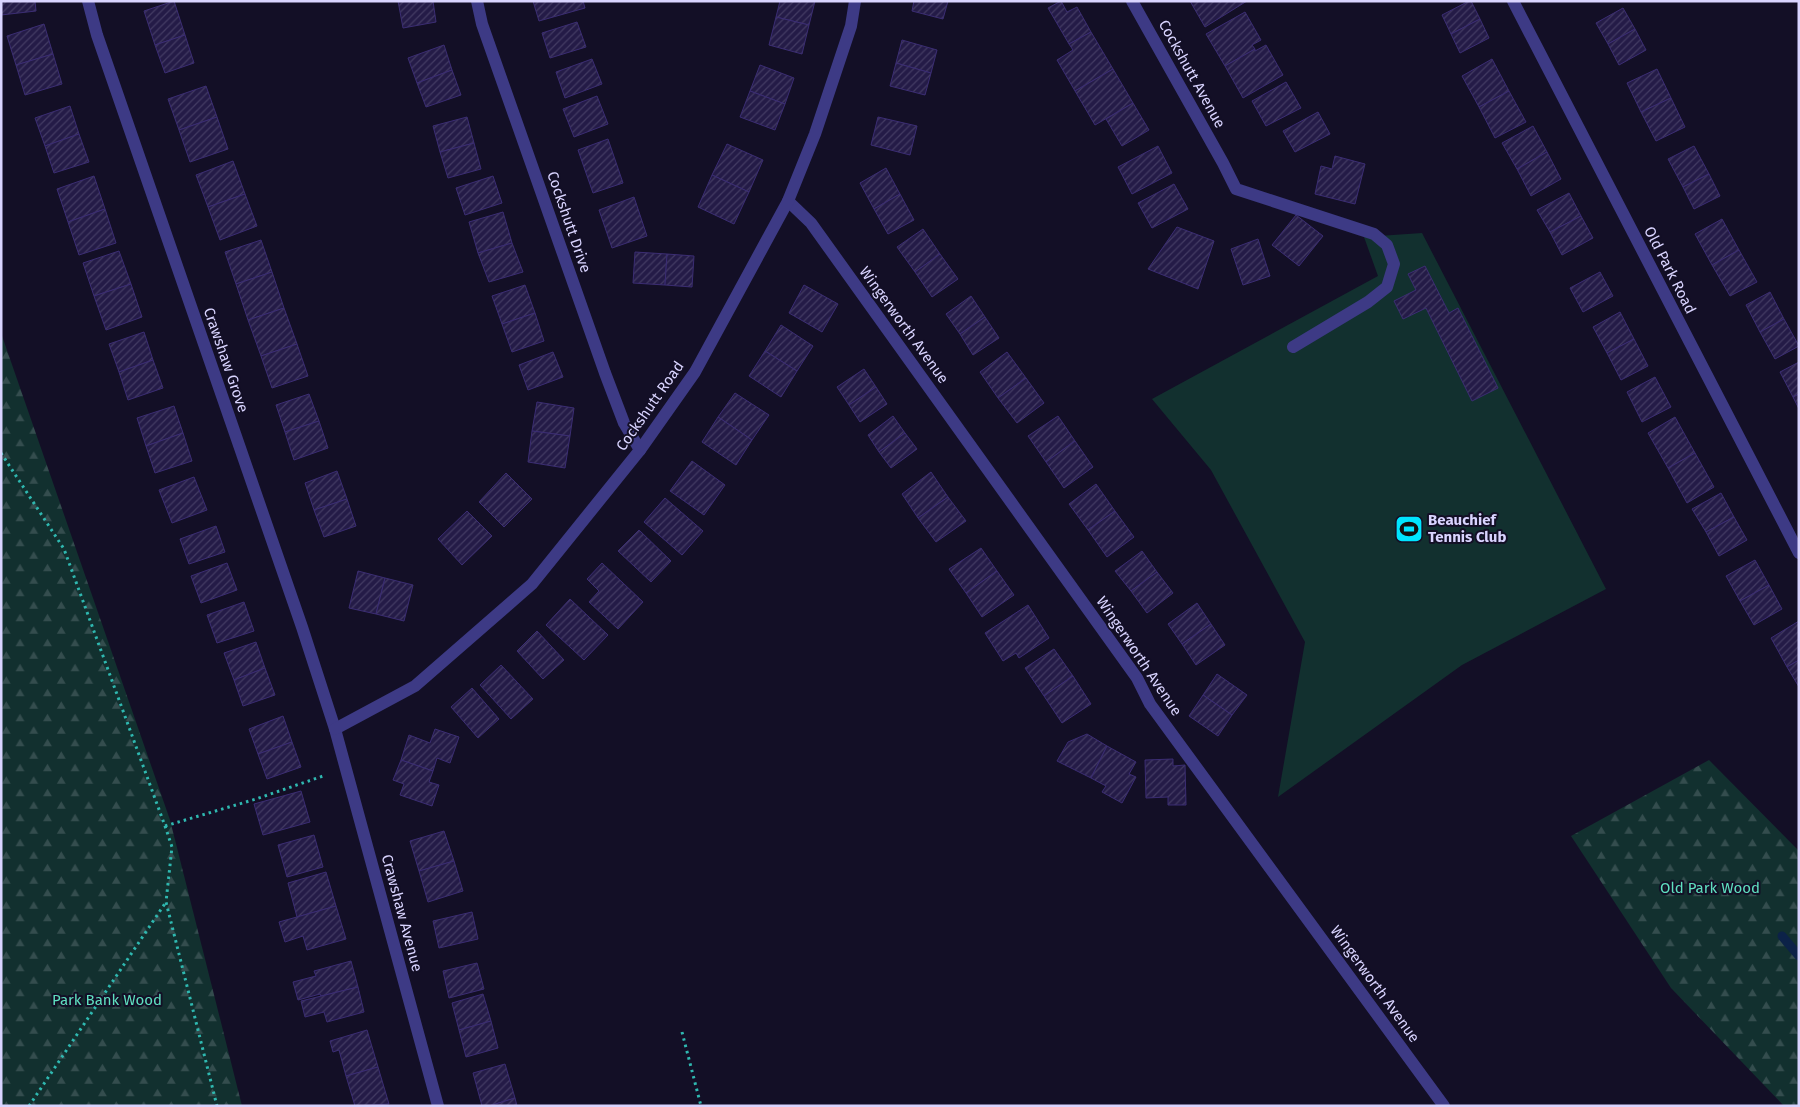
<svg xmlns="http://www.w3.org/2000/svg" width="1800" height="1107" viewBox="0 0 1800 1107" font-family="'Fira Sans',sans-serif">
  <style>
    .forest { fill: url(#forest-firs) }
    .garden { fill: #12302f }
    .lines { fill: none; stroke-linecap: round; stroke-linejoin: round }
    .stream { stroke: #0c2248; stroke-width: 9 }
    .building { fill: url(#building-hatch); stroke: #3b2d73 }
    .path { stroke: #2fb8b0; stroke-width: 3; stroke-dasharray: 2.5 4; stroke-linecap: butt }
    .minor { stroke: #3d3a85; stroke-width: 12 }
    .labels { text-anchor: middle; stroke-width: 4; stroke-linejoin: round; paint-order: stroke }
    .street-label { font-size: 15px; fill: #d9d4ff; stroke: #130f26 }
    .poi-label { font-size: 15px; font-weight: bold; fill: #d9d4ff; stroke: #130f26; text-anchor: start }
    .park-label { font-size: 15px; fill: #5fe0c0; stroke: #130f26 }
  </style>
  <defs>
    <pattern id="forest-firs" width="22" height="20" patternUnits="userSpaceOnUse" patternTransform="scale(1.25)"><rect width="22" height="20" fill="#12302f"/><path d="M5 1l3.5 6h-7zM16 11l3.5 6h-7z" fill="#344d4e"/></pattern>
    <pattern id="building-hatch" width="6" height="6" patternUnits="userSpaceOnUse" patternTransform="scale(1.25)"><rect width="6" height="6" fill="#241b47"/><path d="M-1 1l2-2M0 6l6-6M5 7l2-2" fill="none" stroke="#433b63"/></pattern>
  </defs>
  <rect width="100%" height="100%" fill="#130f26"/>
  <g class="forest">
    <polygon points="1,333 170,820 242,1106 1,1106"/>
    <polygon points="1709,760 1799,851 1799,1106 1784,1106 1671,988 1571,836"/>
  </g>
  <polygon class="garden" points="1422,233 1606,589 1462,665 1278,797 1305,642 1211,470 1152,399 1378,276 1364,237"/>
  <g class="lines">
    <polyline class="stream" points="1782,936 1799,956"/>
  </g>
  <g class="building">
    <polygon points="1,1 35,1 36,11 1,15"/>
    <polygon points="174,1 185,35 155,45 144,11"/>
    <polygon points="398,1 433,1 436,22 403,28"/>
    <polygon points="533,1 583,1 585,8 539,21"/>
    <polygon points="780,1 815,1 809,25 776,17"/>
    <polygon points="914,1 948,1 943,19 912,11"/>
    <polygon points="1061,1 1067,12 1077,7 1091,32 1069,44 1048,8"/>
    <polygon points="1190,1 1247,1 1205,27"/>
    <polygon points="1469,1 1471,1 1480,19 1451,34 1442,15"/>
    <polygon points="1623,8 1635,29 1608,44 1596,23"/>
    <polygon points="1245,12 1261,40 1252,45 1255,49 1225,66 1206,34"/>
    <polygon points="776,17 809,25 802,54 769,45"/>
    <polygon points="1480,19 1489,38 1460,53 1451,34"/>
    <polygon points="577,22 586,47 550,58 542,33"/>
    <polygon points="44,24 53,54 16,65 7,36"/>
    <polygon points="1635,29 1646,50 1619,65 1608,44"/>
    <polygon points="1091,32 1113,69 1075,91 1057,60 1073,50 1069,44"/>
    <polygon points="185,35 194,63 165,73 155,45"/>
    <polygon points="902,40 937,50 931,73 896,63"/>
    <polygon points="444,45 452,70 417,83 408,58"/>
    <polygon points="1266,45 1283,75 1243,98 1225,66 1255,49 1255,51"/>
    <polygon points="53,54 62,84 25,95 16,65"/>
    <polygon points="592,59 602,84 565,98 556,72"/>
    <polygon points="1492,59 1509,91 1479,107 1462,76"/>
    <polygon points="896,63 931,73 925,95 890,86"/>
    <polygon points="760,65 794,78 785,104 750,91"/>
    <polygon points="1113,69 1133,103 1095,125 1075,91"/>
    <polygon points="1657,69 1671,98 1641,112 1627,83"/>
    <polygon points="452,70 461,95 426,107 417,83"/>
    <polygon points="1286,82 1301,108 1266,126 1252,101"/>
    <polygon points="206,86 217,117 179,130 168,99"/>
    <polygon points="750,91 785,104 775,130 740,117"/>
    <polygon points="1509,91 1526,122 1495,138 1479,107"/>
    <polygon points="597,96 608,124 574,137 563,109"/>
    <polygon points="1671,98 1685,127 1656,141 1641,112"/>
    <polygon points="1133,103 1149,130 1122,146 1106,119"/>
    <polygon points="70,106 79,134 45,146 35,118"/>
    <polygon points="1318,112 1330,134 1295,152 1283,131"/>
    <polygon points="217,117 228,149 190,162 179,130"/>
    <polygon points="467,117 474,143 440,152 433,126"/>
    <polygon points="878,117 917,126 910,155 871,145"/>
    <polygon points="1533,126 1547,152 1517,169 1502,143"/>
    <polygon points="79,134 89,162 54,173 45,146"/>
    <polygon points="608,139 623,183 593,193 578,150"/>
    <polygon points="474,143 481,169 448,178 440,152"/>
    <polygon points="727,144 763,160 749,192 712,175"/>
    <polygon points="1158,146 1172,173 1132,194 1118,167"/>
    <polygon points="1694,146 1709,174 1683,187 1668,159"/>
    <polygon points="1547,152 1561,179 1531,196 1517,169"/>
    <polygon points="1335,156 1365,164 1355,204 1315,194 1321,166 1332,169"/>
    <polygon points="233,161 245,194 208,207 196,175"/>
    <polygon points="886,168 900,194 874,209 860,183"/>
    <polygon points="1709,174 1720,196 1694,209 1683,187"/>
    <polygon points="712,175 749,192 734,224 698,207"/>
    <polygon points="94,176 105,209 68,222 57,189"/>
    <polygon points="493,176 502,203 465,215 456,188"/>
    <polygon points="1174,184 1188,209 1152,228 1138,203"/>
    <polygon points="1569,193 1581,216 1550,232 1537,210"/>
    <polygon points="245,194 257,226 220,240 208,207"/>
    <polygon points="900,194 914,220 888,234 874,209"/>
    <polygon points="634,197 647,236 612,248 599,210"/>
    <polygon points="105,209 116,243 79,255 68,222"/>
    <polygon points="503,212 512,243 478,253 469,222"/>
    <polygon points="1296,215 1323,236 1299,266 1272,245"/>
    <polygon points="1581,216 1593,238 1562,255 1550,232"/>
    <polygon points="1722,219 1739,250 1712,265 1695,234"/>
    <polygon points="1177,227 1214,241 1198,289 1148,269"/>
    <polygon points="923,229 940,254 915,272 897,247"/>
    <polygon points="1258,239 1270,276 1243,285 1231,249"/>
    <polygon points="261,240 272,272 236,284 225,252"/>
    <polygon points="512,243 523,272 489,282 478,253"/>
    <polygon points="1739,250 1757,282 1730,296 1712,265"/>
    <polygon points="119,251 131,284 94,296 83,263"/>
    <polygon points="635,252 667,254 665,285 633,283"/>
    <polygon points="667,254 694,256 692,287 665,285"/>
    <polygon points="940,254 958,279 932,297 915,272"/>
    <polygon points="1425,266 1449,313 1458,308 1498,388 1472,401 1426,308 1403,319 1394,301 1416,290 1408,274"/>
    <polygon points="272,272 284,308 248,320 236,284"/>
    <polygon points="1600,272 1613,296 1583,312 1570,288"/>
    <polygon points="131,284 142,317 106,330 94,296"/>
    <polygon points="525,285 535,313 502,324 492,296"/>
    <polygon points="804,285 838,304 822,332 789,313"/>
    <polygon points="1770,292 1784,319 1760,332 1746,305"/>
    <polygon points="971,296 985,317 960,334 946,314"/>
    <polygon points="284,308 297,344 261,356 248,320"/>
    <polygon points="1620,312 1634,339 1607,353 1593,327"/>
    <polygon points="535,313 544,341 512,352 502,324"/>
    <polygon points="985,317 999,338 973,355 960,334"/>
    <polygon points="1784,319 1799,346 1775,359 1760,332"/>
    <polygon points="781,325 813,346 797,371 765,351"/>
    <polygon points="144,332 153,360 119,372 109,344"/>
    <polygon points="1634,339 1648,366 1621,380 1607,353"/>
    <polygon points="297,344 308,376 272,388 261,356"/>
    <polygon points="765,351 797,371 781,397 749,376"/>
    <polygon points="553,352 563,377 528,390 519,365"/>
    <polygon points="1007,352 1026,378 998,398 980,372"/>
    <polygon points="153,360 163,388 128,400 119,372"/>
    <polygon points="1799,362 1799,394 1793,397 1780,372"/>
    <polygon points="864,369 876,387 849,405 837,387"/>
    <polygon points="1655,377 1671,407 1642,422 1627,392"/>
    <polygon points="1026,378 1044,403 1017,423 998,398"/>
    <polygon points="876,387 887,404 860,422 849,405"/>
    <polygon points="735,393 769,415 752,440 718,417"/>
    <polygon points="309,394 319,421 285,432 276,405"/>
    <polygon points="1799,394 1799,409 1793,397"/>
    <polygon points="537,402 574,408 570,436 532,431"/>
    <polygon points="174,406 183,433 146,446 137,418"/>
    <polygon points="893,416 905,433 879,452 868,435"/>
    <polygon points="1058,416 1075,441 1046,462 1028,436"/>
    <polygon points="718,417 752,440 736,465 702,442"/>
    <polygon points="1675,417 1695,453 1668,468 1648,433"/>
    <polygon points="319,421 328,448 294,460 285,432"/>
    <polygon points="532,431 570,436 565,468 528,462"/>
    <polygon points="183,433 192,461 155,473 146,446"/>
    <polygon points="905,433 917,449 891,468 879,452"/>
    <polygon points="1075,441 1093,467 1064,488 1046,462"/>
    <polygon points="1695,453 1714,487 1687,503 1668,468"/>
    <polygon points="692,461 725,485 704,515 670,491"/>
    <polygon points="337,471 347,499 314,510 305,483"/>
    <polygon points="931,472 948,497 918,518 902,494"/>
    <polygon points="506,473 532,499 504,527 479,502"/>
    <polygon points="194,477 207,510 172,523 159,490"/>
    <polygon points="1096,484 1115,511 1088,530 1069,504"/>
    <polygon points="1721,493 1734,517 1706,532 1692,509"/>
    <polygon points="948,497 966,521 936,542 918,518"/>
    <polygon points="665,498 703,531 682,555 644,522"/>
    <polygon points="347,499 356,526 324,537 314,510"/>
    <polygon points="467,511 492,536 462,565 438,539"/>
    <polygon points="1115,511 1134,537 1107,557 1088,530"/>
    <polygon points="1734,517 1747,540 1719,556 1706,532"/>
    <polygon points="216,526 225,552 189,564 180,539"/>
    <polygon points="639,530 671,561 651,582 618,551"/>
    <polygon points="981,548 997,571 966,593 949,569"/>
    <polygon points="1142,551 1157,572 1131,591 1115,571"/>
    <polygon points="1755,560 1769,585 1740,601 1726,576"/>
    <polygon points="227,563 237,590 201,603 191,576"/>
    <polygon points="602,563 643,602 618,629 589,602 599,591 587,579"/>
    <polygon points="358,571 385,578 376,614 349,608"/>
    <polygon points="997,571 1014,595 982,617 966,593"/>
    <polygon points="1157,572 1173,593 1147,613 1131,591"/>
    <polygon points="385,578 413,585 404,621 376,614"/>
    <polygon points="1769,585 1782,609 1754,625 1740,601"/>
    <polygon points="570,599 608,635 584,660 546,625"/>
    <polygon points="244,602 254,631 217,643 207,615"/>
    <polygon points="1197,603 1211,624 1182,644 1168,624"/>
    <polygon points="1028,605 1049,638 1019,658 1016,653 1003,661 985,633"/>
    <polygon points="1799,621 1799,660 1787,667 1771,638"/>
    <polygon points="1211,624 1225,645 1196,665 1182,644"/>
    <polygon points="537,631 564,660 543,679 517,651"/>
    <polygon points="256,642 265,668 234,680 224,653"/>
    <polygon points="1054,649 1073,676 1044,696 1025,668"/>
    <polygon points="1799,660 1799,687 1787,667"/>
    <polygon points="501,665 533,699 511,719 480,685"/>
    <polygon points="265,668 275,695 243,706 234,680"/>
    <polygon points="1217,674 1247,695 1232,715 1203,695"/>
    <polygon points="1073,676 1091,704 1062,723 1044,696"/>
    <polygon points="472,688 499,719 478,738 451,707"/>
    <polygon points="1203,695 1232,715 1218,736 1189,716"/>
    <polygon points="283,716 292,742 258,754 249,729"/>
    <polygon points="435,729 459,737 450,763 437,758 433,771 401,760 409,735 430,743"/>
    <polygon points="1087,734 1107,746 1091,778 1057,761 1068,742"/>
    <polygon points="292,742 301,767 267,779 258,754"/>
    <polygon points="1107,746 1136,762 1129,774 1136,777 1122,803 1102,792 1106,786 1091,778"/>
    <polygon points="1173,759 1173,766 1185,765 1186,805 1168,805 1168,797 1146,798 1145,760"/>
    <polygon points="401,760 433,771 429,782 439,785 432,806 400,795 404,784 393,780"/>
    <polygon points="301,791 310,822 263,835 254,804"/>
    <polygon points="444,831 454,861 419,871 410,841"/>
    <polygon points="314,835 323,867 287,877 278,845"/>
    <polygon points="454,861 463,891 428,902 419,871"/>
    <polygon points="326,872 336,906 297,917 288,883"/>
    <polygon points="336,906 346,939 307,950 303,936 285,942 279,922"/>
    <polygon points="472,912 478,939 439,948 433,921"/>
    <polygon points="351,961 358,987 321,996 320,994 298,1000 293,982 316,976 314,971"/>
    <polygon points="477,963 484,989 449,998 443,971"/>
    <polygon points="358,987 364,1012 327,1022 324,1012 305,1017 301,1001"/>
    <polygon points="483,994 491,1021 459,1030 452,1003"/>
    <polygon points="491,1021 498,1048 466,1057 459,1030"/>
    <polygon points="367,1030 378,1067 346,1076 339,1050 333,1052 330,1041"/>
    <polygon points="505,1064 515,1098 489,1106 482,1106 473,1073"/>
    <polygon points="378,1067 389,1104 355,1106 346,1076"/>
    <polygon points="515,1098 517,1106 489,1106"/>
  </g>
  <g class="lines">
    <g class="path">
      <polyline points="1,453 64,549 165,826 172,847 166,902 217,1106"/>
      <polyline points="165,826 256,799 326,775"/>
      <polyline points="682,1032 701,1106"/>
      <polyline points="29,1106 166,902"/>
    </g>
    <g class="minor">
      <polyline points="88,1 97,35 302,627 335,729 438,1106"/>
      <polyline points="477,1 482,24 605,373 624,423 640,450"/>
      <polyline points="1132,1 1223,163 1236,189 1374,234 1387,245 1394,264 1387,287 1368,302 1293,347"/>
      <polyline points="1513,1 1799,553"/>
      <polyline points="788,201 811,223 1137,678 1150,704 1444,1106"/>
      <polyline points="335,729 415,686 532,584 640,450 695,372 788,201 815,134 851,26 855,1"/>
    </g>
  </g>
  <defs>
    <symbol id="stadium-square" viewBox="-11 -11 22 22"><rect x="-9" y="-9" width="18" height="18" rx="4" fill="#00e5ff" stroke="#130f26"/><path d="M0-5a6.5 5 0 1 0 0 10a6.5 5 0 1 0 0-10ZM-3.5-1.8h7v3.6h-7Z" fill="#111"/></symbol>
  </defs>
  <g fill-rule="evenodd">
    <use href="#stadium-square" x="1393" y="513" width="32" height="32"/>
  </g>
  <g class="labels">
    <g class="street-label">
      <text transform="translate(1192 74) rotate(61)" y="5">Cockshutt Avenue</text>
      <text transform="translate(569 222) rotate(71)" y="5">Cockshutt Drive</text>
      <text transform="translate(1670 270) rotate(63)" y="5">Old Park Road</text>
      <text transform="translate(904 325) rotate(54)" y="5">Wingerworth Avenue</text>
      <text transform="translate(226 360) rotate(71)" y="5">Crawshaw Grove</text>
      <text transform="translate(650 406) rotate(-55)" y="5">Cockshutt Road</text>
      <text transform="translate(1139 656) rotate(56)" y="5">Wingerworth Avenue</text>
      <text transform="translate(402 913) rotate(75)" y="5">Crawshaw Avenue</text>
      <text transform="translate(1375 984) rotate(54)" y="5">Wingerworth Avenue</text>
    </g>
    <g class="poi-label">
      <text x="1428" y="525">Beauchief<tspan x="1428" dy="17">Tennis Club</tspan></text>
    </g>
    <g class="park-label">
      <text x="1710" y="893">Old Park Wood</text>
      <text x="107" y="1005">Park Bank Wood</text>
    </g>
  </g>
  <rect width="1800" height="1107" fill="none" stroke="#d9d4ff" stroke-width="5"/>
</svg>
